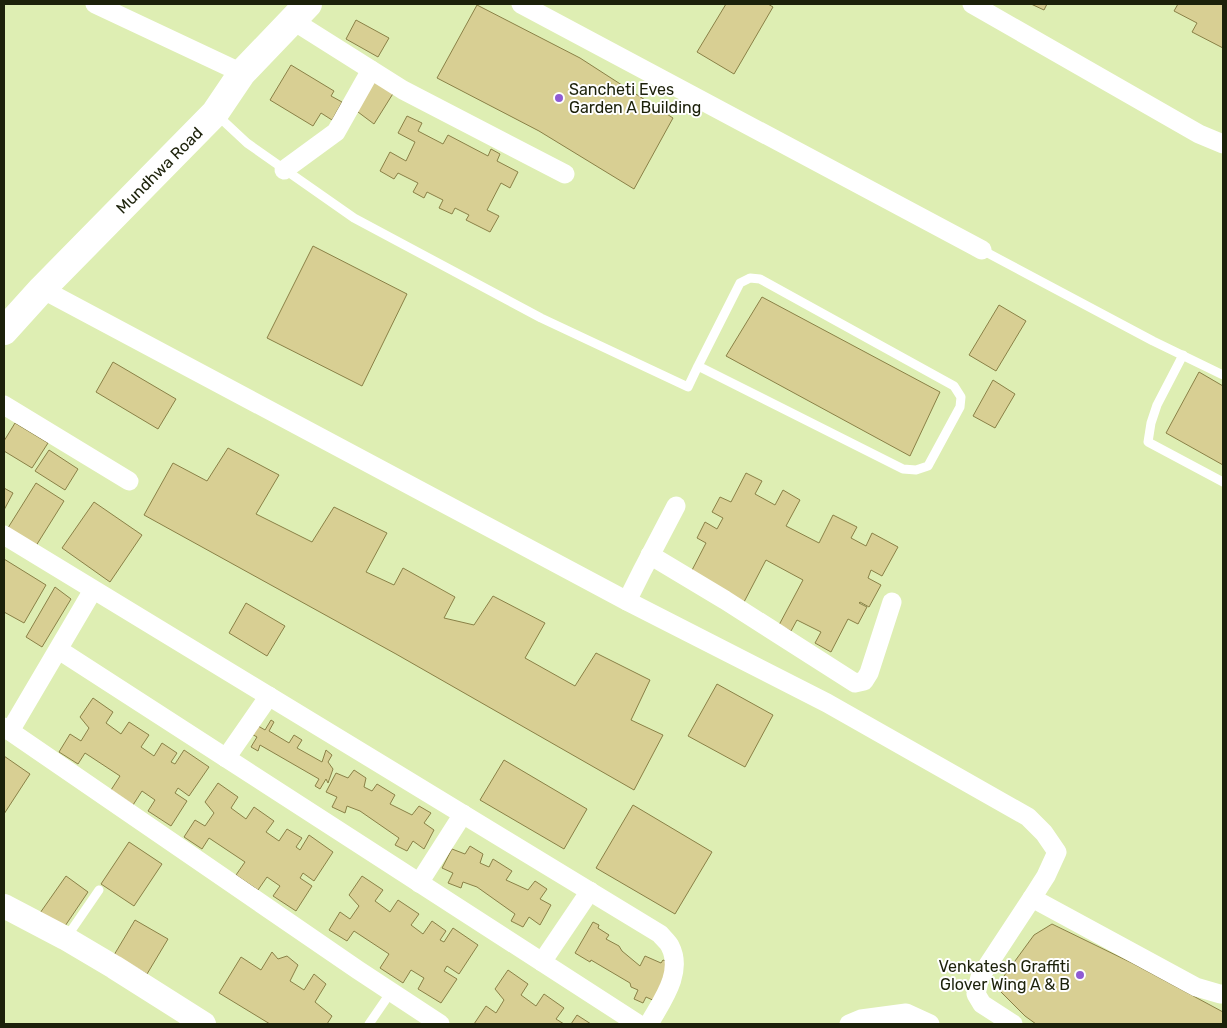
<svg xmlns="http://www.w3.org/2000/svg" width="1227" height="1028" viewBox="0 0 1227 1028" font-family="Rubik,sans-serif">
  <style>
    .building { fill: #d8cf93; stroke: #8a8147 }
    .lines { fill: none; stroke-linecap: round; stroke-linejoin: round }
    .service { stroke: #fff; stroke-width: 9 }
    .minor { stroke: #fff; stroke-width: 19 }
    .tertiary { stroke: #fff; stroke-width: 24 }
    .primary { stroke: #fff; stroke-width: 28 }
    .poi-dot { fill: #8f5bd4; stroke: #fff; stroke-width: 2 }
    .labels { text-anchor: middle; stroke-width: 4; stroke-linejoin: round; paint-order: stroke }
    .poi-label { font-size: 16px; fill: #1c210a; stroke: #fff; text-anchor: start }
    .street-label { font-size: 16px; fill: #1c210a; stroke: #fff }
  </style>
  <rect width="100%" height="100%" fill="#deeeb3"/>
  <g class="building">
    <polygon points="726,4 768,4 773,7 734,74 697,52"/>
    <polygon points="1031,4 1047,4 1044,10"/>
    <polygon points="1178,4 1223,4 1223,48 1192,32 1197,23 1174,11"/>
    <polygon points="477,5 580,58 673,118 634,189 539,131 437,78"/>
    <polygon points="356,20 389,38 378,57 346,39"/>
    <polygon points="291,65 334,91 331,96 342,102 332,120 321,113 313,126 270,100"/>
    <polygon points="373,81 394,92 374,124 354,109"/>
    <polygon points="407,116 422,123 418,131 443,144 448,135 488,156 491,149 500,154 497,161 518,172 510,188 501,183 487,210 499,216 490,232 466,220 469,215 455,208 452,214 439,208 443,200 427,192 424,198 413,192 418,183 398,173 394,179 380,171 390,152 406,161 415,142 398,133"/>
    <polygon points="313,246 407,294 362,386 267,338"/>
    <polygon points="762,297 940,392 910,456 726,356"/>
    <polygon points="999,305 1026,321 996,371 969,355"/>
    <polygon points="113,362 176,399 158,429 96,392"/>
    <polygon points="1199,372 1223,386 1223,465 1166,433"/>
    <polygon points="993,380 1015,394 995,428 973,416"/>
    <polygon points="15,423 48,443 32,468 4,451 4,441"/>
    <polygon points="228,448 279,475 256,514 312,542 334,507 387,533 366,572 394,585 403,568 455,597 444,618 474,625 493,596 545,623 525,658 575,686 596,653 650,680 631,720 663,735 634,790 396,654 144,515 173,463 207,481"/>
    <polygon points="49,450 78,469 65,490 35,471"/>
    <polygon points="746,473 762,481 755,494 775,505 783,490 800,500 786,526 819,543 833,515 857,527 851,538 866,546 872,533 898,547 882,576 871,570 868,578 881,585 869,607 860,602 859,603 867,607 858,624 848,619 831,652 815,643 821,632 797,620 791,631 779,625 803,580 766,560 744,602 690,574 706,543 697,538 705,522 717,529 723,518 712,512 720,497 731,502"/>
    <polygon points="36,483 64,501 34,549 6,531"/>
    <polygon points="4,488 13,493 4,510"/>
    <polygon points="94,502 142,535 110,582 62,548"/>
    <polygon points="4,559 46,585 24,623 4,612"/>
    <polygon points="55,587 71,599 42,647 26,637"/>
    <polygon points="246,603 285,626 267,656 229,633"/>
    <polygon points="717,684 773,715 745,767 688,736"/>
    <polygon points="93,698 113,712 106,723 121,734 129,722 149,735 141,747 154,756 162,743 177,753 171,762 175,764 184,750 209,767 189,796 178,788 175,793 187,801 171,826 148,811 155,800 142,791 133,805 111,790 120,776 85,753 78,764 59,752 70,734 81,741 89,728 80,717"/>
    <polygon points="271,720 274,722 269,731 289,743 294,735 302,740 297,748 322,762 326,750 332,755 328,762 333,769 328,783 326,779 320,789 315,786 319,779 260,745 258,751 251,747 257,737 248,732 253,723 265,730"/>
    <polygon points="4,756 30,774 4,814"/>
    <polygon points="504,760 587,809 564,849 480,800"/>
    <polygon points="354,770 366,778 364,787 372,791 377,784 395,795 390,804 412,815 419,806 431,813 424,823 434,830 424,849 413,841 407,851 395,845 399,838 360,811 347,806 345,813 332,807 337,797 326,792 336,773 348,778"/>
    <polygon points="218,783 238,797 231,808 246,819 254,807 274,821 266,832 279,841 287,829 302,838 296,847 300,850 309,835 333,852 314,881 303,873 300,878 312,886 296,911 273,896 280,886 267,877 258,890 236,875 245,862 209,838 202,849 184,837 195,820 205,826 214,813 205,802"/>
    <polygon points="633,805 712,852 675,914 596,868"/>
    <polygon points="129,842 162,864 134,906 101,884"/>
    <polygon points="470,846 483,854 480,863 489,867 493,859 512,871 506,880 528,890 535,881 547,889 540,899 551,905 540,925 529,917 523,927 511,921 515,914 477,887 463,882 461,888 448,883 453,873 442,868 452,849 465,854"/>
    <polygon points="66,876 88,892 63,929 40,913"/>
    <polygon points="362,876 383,890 375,901 390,912 398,900 419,914 411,925 423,934 432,921 446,931 440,940 444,942 453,928 478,945 459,974 447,966 444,971 457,979 441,1003 418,989 424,978 411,970 403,983 380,968 389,954 354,931 347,941 329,930 340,912 350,919 359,906 349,895"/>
    <polygon points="135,920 168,939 147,974 114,955"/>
    <polygon points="593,922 599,925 598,928 609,935 606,939 619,946 622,951 640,966 645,956 661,963 663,960 671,963 657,1002 646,997 643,1003 634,999 638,990 631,987 630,983 591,960 590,962 575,953"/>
    <polygon points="1052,924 1132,963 1223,1012 1223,1024 1036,1024 1025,1016 996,987 1034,935"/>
    <polygon points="272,952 278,959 287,956 298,965 290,981 304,990 314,974 326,984 315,1002 332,1016 327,1024 270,1024 219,993 241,957 261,970"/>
    <polygon points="508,970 528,984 521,995 536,1006 544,994 564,1008 556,1019 564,1024 474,1024 486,1006 496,1013 504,1000 495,989"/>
    <polygon points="577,1015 591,1024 571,1024"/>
  </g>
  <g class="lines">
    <g class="service">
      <polyline points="217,115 247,143 354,218 541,318 688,387 698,366 740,283 750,278 760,279 954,386 961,397 960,407 928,466 916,470 903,469 698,366"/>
      <polyline points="982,250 1153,341 1223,375"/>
      <polyline points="1183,355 1157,405 1151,423 1148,442 1223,482"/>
      <polyline points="66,938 99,890"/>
      <polyline points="369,1024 391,992"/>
    </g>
    <g class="minor">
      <polyline points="95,4 242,73"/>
      <polyline points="521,4 982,250"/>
      <polyline points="972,4 1199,134 1223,144"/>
      <polyline points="292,20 403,90 565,174"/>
      <polyline points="284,170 336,132 371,70"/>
      <polyline points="42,289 627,601 827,703 1028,817 1044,833 1057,852 1046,876 1032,898 980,977 976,994 982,1004 1013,1024"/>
      <polyline points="4,405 129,481"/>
      <path d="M 4,535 L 660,934 C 663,938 668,942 670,946 C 684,973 661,1002 649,1024"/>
      <polyline points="650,555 725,600 855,683 864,681 869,673 892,602"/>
      <polyline points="627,601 642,571 676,506"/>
      <polyline points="59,650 638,1024"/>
      <polyline points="4,727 358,970 440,1024"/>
      <polyline points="10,731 93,590"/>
      <polyline points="226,758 269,696"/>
      <polyline points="419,883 463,814"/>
      <polyline points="1032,898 1196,987 1220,994 1223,994"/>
      <polyline points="542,962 590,891"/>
      <polyline points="849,1024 861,1019 906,1013 930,1024"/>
    </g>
    <polyline class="tertiary" points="4,906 65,938 114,967 204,1024"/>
    <polyline class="primary" points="4,331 42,289 215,113 242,73 308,4"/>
  </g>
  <g class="poi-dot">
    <circle cx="559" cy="98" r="5"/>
    <circle cx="1080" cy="975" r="5"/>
  </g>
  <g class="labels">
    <g class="poi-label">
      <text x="569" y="95">Sancheti Eves<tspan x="569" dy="18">Garden A Building</tspan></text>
      <text x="1070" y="972" text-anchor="end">Venkatesh Graffiti<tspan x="1070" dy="18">Glover Wing A &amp; B</tspan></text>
    </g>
    <g class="street-label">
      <text transform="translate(159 170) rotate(-45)" y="6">Mundhwa Road</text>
    </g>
  </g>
  <rect width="1227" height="1028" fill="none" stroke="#1c210a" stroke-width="10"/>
</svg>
